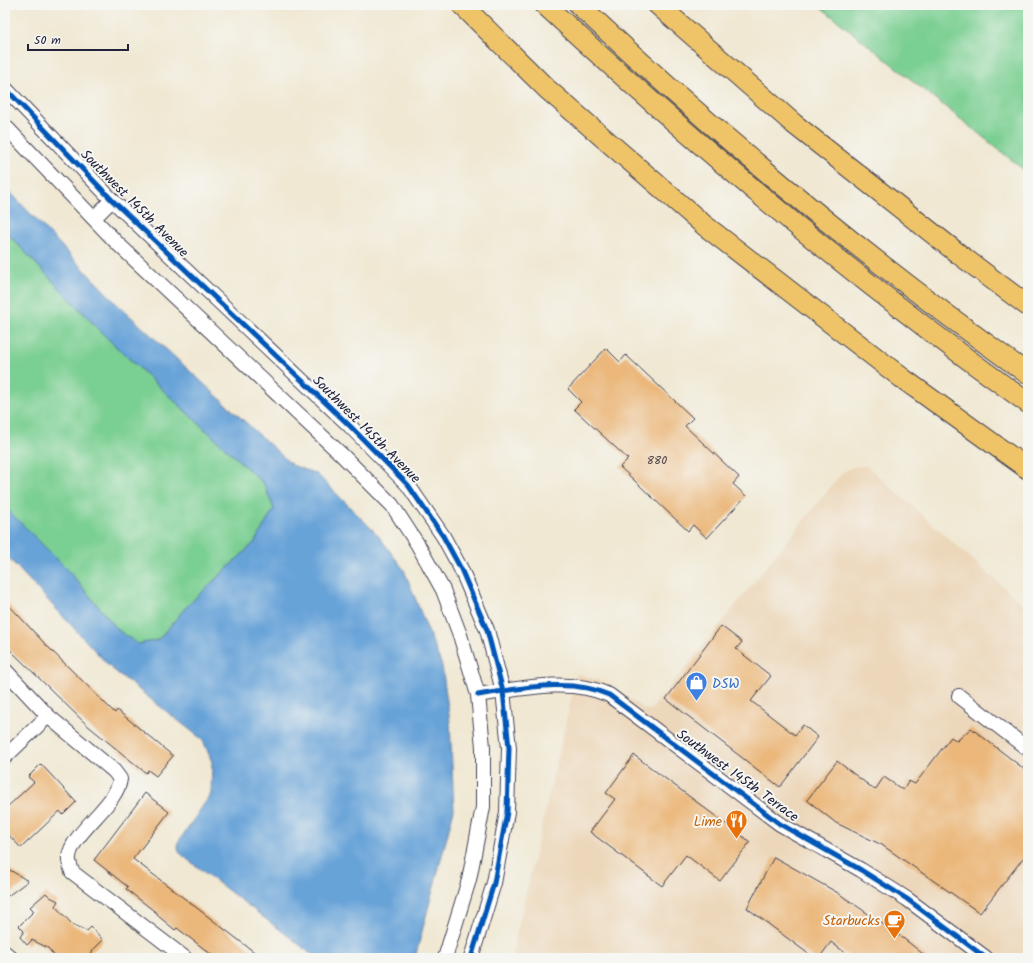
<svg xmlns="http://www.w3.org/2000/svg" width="1033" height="963" viewBox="0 0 1033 963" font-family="Kalam,sans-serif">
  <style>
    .built { fill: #ecd7ba }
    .green { fill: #7acf92; stroke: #4e7866 }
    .water { fill: #67a3d8; stroke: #44628a }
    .building { fill: #ebb77a }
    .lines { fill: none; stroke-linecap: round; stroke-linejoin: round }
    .minor-casing { stroke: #414052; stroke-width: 16 }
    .highway-casing { stroke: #414052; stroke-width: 22 }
    .minor { stroke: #fff; stroke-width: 14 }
    .highway { stroke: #efc469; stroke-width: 20 }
    .cycleway-casing { stroke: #f6f6f2; stroke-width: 8 }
    .cycleway { stroke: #0057b8; stroke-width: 5 }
    .labels { text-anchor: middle; stroke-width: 4; stroke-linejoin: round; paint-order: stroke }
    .number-label { font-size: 12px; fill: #54474b }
    .street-label { font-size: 14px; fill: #22223b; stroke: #f6f6f2 }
    .shop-label { font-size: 14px; fill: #366cbe; stroke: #f6f6f2; text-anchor: start }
    .food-label { font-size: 14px; fill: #c56008; stroke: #f6f6f2; text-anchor: end }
  </style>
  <rect width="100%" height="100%" fill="#f6f6f2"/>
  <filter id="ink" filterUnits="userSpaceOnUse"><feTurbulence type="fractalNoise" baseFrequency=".025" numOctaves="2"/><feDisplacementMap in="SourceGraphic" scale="8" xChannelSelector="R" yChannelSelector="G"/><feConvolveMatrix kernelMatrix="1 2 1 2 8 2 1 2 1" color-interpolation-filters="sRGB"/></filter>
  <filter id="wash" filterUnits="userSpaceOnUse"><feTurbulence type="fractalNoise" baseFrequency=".012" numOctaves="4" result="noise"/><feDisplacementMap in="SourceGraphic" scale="16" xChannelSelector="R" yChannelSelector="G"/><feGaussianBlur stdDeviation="0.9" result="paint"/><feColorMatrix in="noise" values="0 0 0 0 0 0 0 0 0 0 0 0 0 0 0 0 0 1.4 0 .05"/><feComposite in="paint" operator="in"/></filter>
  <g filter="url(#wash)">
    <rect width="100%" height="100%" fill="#f0e8d3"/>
    <polygon class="built" points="867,466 1028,609 1028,958 511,958 577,674 604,682 646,710 652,709 842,473 853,467"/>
    <g class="green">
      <polygon points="818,5 1028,5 1028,173"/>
      <polygon points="5,231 108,339 264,484 274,509 254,543 188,605 158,640 138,644 119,631 66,568 5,507"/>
    </g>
    <polygon class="water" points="5,187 116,303 292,465 317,474 377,534 404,570 442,666 450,722 454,810 415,958 317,958 187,859 179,852 177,844 211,794 212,762 203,740 111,668 5,554 5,507 66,568 119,631 138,644 158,640 188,605 254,543 274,509 264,484 108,339 5,231"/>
    <g id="blocks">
      <g class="building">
        <polygon points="606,348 620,362 626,355 693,418 685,426 739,477 733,484 746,496 707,538 693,525 688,531 620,467 628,459 574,409 581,402 568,389"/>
        <polygon points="5,601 47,646 115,713 117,710 173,756 156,776 148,770 146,773 87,725 5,645"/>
        <polygon points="721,626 742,642 736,649 771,676 751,701 795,735 803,725 818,737 780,787 666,699"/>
        <polygon points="971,728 1028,772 1028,852 980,913 882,845 836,823 807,800 837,761 875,790 884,777 903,790 909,781 915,784 951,737 957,741"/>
        <polygon points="634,755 750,842 720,881 686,855 662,886 590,832 615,799 606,793"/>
        <polygon points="41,764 76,802 63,815 60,811 21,848 5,831 5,809 34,782 28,777"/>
        <polygon points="145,793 169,812 133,859 262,958 216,958 177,928 175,930 157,915 158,914 126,889 128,887 94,860"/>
        <polygon points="774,857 838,893 903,938 928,958 852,958 831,942 819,958 814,958 747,908"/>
        <polygon points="5,867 28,881 5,898"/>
        <polygon points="46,893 50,897 58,901 55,906 73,925 87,931 91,927 103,940 93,950 89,958 56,958 48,948 32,940 27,945 20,937 24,931 19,926 34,911 30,907"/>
      </g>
    </g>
  </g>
  <g filter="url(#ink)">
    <use href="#blocks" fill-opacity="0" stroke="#414052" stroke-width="1"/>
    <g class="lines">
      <defs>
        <g id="minor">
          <polyline points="5,88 112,200 350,426 408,485 443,536 461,569 487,630 503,691 509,748 507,812 494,883 471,958"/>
          <polyline points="5,126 118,244 342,455 392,505 418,545 443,590 460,635 478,695 483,747 483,807 469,880 445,958"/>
          <polyline points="94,218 112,200"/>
          <path d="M 5,670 L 48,716 L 114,771 L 120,779 C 117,805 72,832 69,857 C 68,861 71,868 72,872 L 185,958"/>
          <path d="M 478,695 C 519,689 570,677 609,695 L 780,824 L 861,870 L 907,899 L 986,958"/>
          <polyline points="959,696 1028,749"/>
          <polyline points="5,757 48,716"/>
          <polyline points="5,953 11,958"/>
        </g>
        <g id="highway">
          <polyline points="462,5 547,89 704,225 902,378 1028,469"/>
          <path d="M 545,5 C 698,147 858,282 1028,403"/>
          <path d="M 579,5 C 720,138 871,262 1028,374"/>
          <polyline points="658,5 794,124 960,255 1028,306"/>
        </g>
      </defs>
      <use href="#minor" class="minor-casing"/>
      <use href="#highway" class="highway-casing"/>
      <use href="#minor" class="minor"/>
      <use href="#highway" class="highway"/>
      <defs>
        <g id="cycleway">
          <polyline points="5,88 112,200 350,426 408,485 443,536 461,569 487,630 503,691 509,748 507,812 494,883 471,958"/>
          <path d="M 478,695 C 519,689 570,677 609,695 L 780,824 L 861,870 L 907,899 L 986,958"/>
        </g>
      </defs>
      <use href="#cycleway" class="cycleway-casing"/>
      <use href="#cycleway" class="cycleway"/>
    </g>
  </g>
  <defs>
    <symbol id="shop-pin" viewBox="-11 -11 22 30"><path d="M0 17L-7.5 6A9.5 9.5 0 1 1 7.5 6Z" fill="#3f7fe0" stroke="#f6f6f2"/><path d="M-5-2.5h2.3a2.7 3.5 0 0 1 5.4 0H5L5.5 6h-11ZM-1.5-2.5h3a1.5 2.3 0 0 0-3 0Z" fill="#fff"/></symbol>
    <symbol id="restaurant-pin" viewBox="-11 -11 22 30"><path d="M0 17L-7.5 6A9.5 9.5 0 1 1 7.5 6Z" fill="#e8710a" stroke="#f6f6f2"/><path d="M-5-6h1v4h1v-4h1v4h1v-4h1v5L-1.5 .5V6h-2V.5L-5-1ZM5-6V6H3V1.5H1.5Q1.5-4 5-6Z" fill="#fff"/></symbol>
    <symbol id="cafe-pin" viewBox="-11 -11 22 30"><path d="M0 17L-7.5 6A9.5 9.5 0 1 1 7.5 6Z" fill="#e8710a" stroke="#f6f6f2"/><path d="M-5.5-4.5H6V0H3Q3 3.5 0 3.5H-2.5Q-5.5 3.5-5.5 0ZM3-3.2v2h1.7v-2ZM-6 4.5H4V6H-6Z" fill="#fff"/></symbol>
  </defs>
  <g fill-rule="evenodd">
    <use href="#shop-pin" x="684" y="670" width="25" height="34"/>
    <use href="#restaurant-pin" x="724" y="808" width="25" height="34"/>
    <use href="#cafe-pin" x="882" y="908" width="25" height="34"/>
  </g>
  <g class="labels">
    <g class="number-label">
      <text x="657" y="464">880</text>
    </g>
    <g class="street-label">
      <text transform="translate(135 203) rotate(45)" y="5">Southwest 145th Avenue</text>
      <text transform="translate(367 429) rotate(45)" y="5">Southwest 145th Avenue</text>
      <text transform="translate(738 775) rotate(36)" y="5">Southwest 145th Terrace</text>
    </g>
    <g class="shop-label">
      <text x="712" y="688">DSW</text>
    </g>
    <g class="food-label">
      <text x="722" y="826">Lime</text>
      <text x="880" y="925">Starbucks</text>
    </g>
  </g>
  <rect width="1033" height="963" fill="none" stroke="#f6f6f2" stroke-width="20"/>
  <path d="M28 44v6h100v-6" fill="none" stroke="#22223b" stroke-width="2"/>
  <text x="34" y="44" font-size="12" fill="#22223b" stroke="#f6f6f2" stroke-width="3" paint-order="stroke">50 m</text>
</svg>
